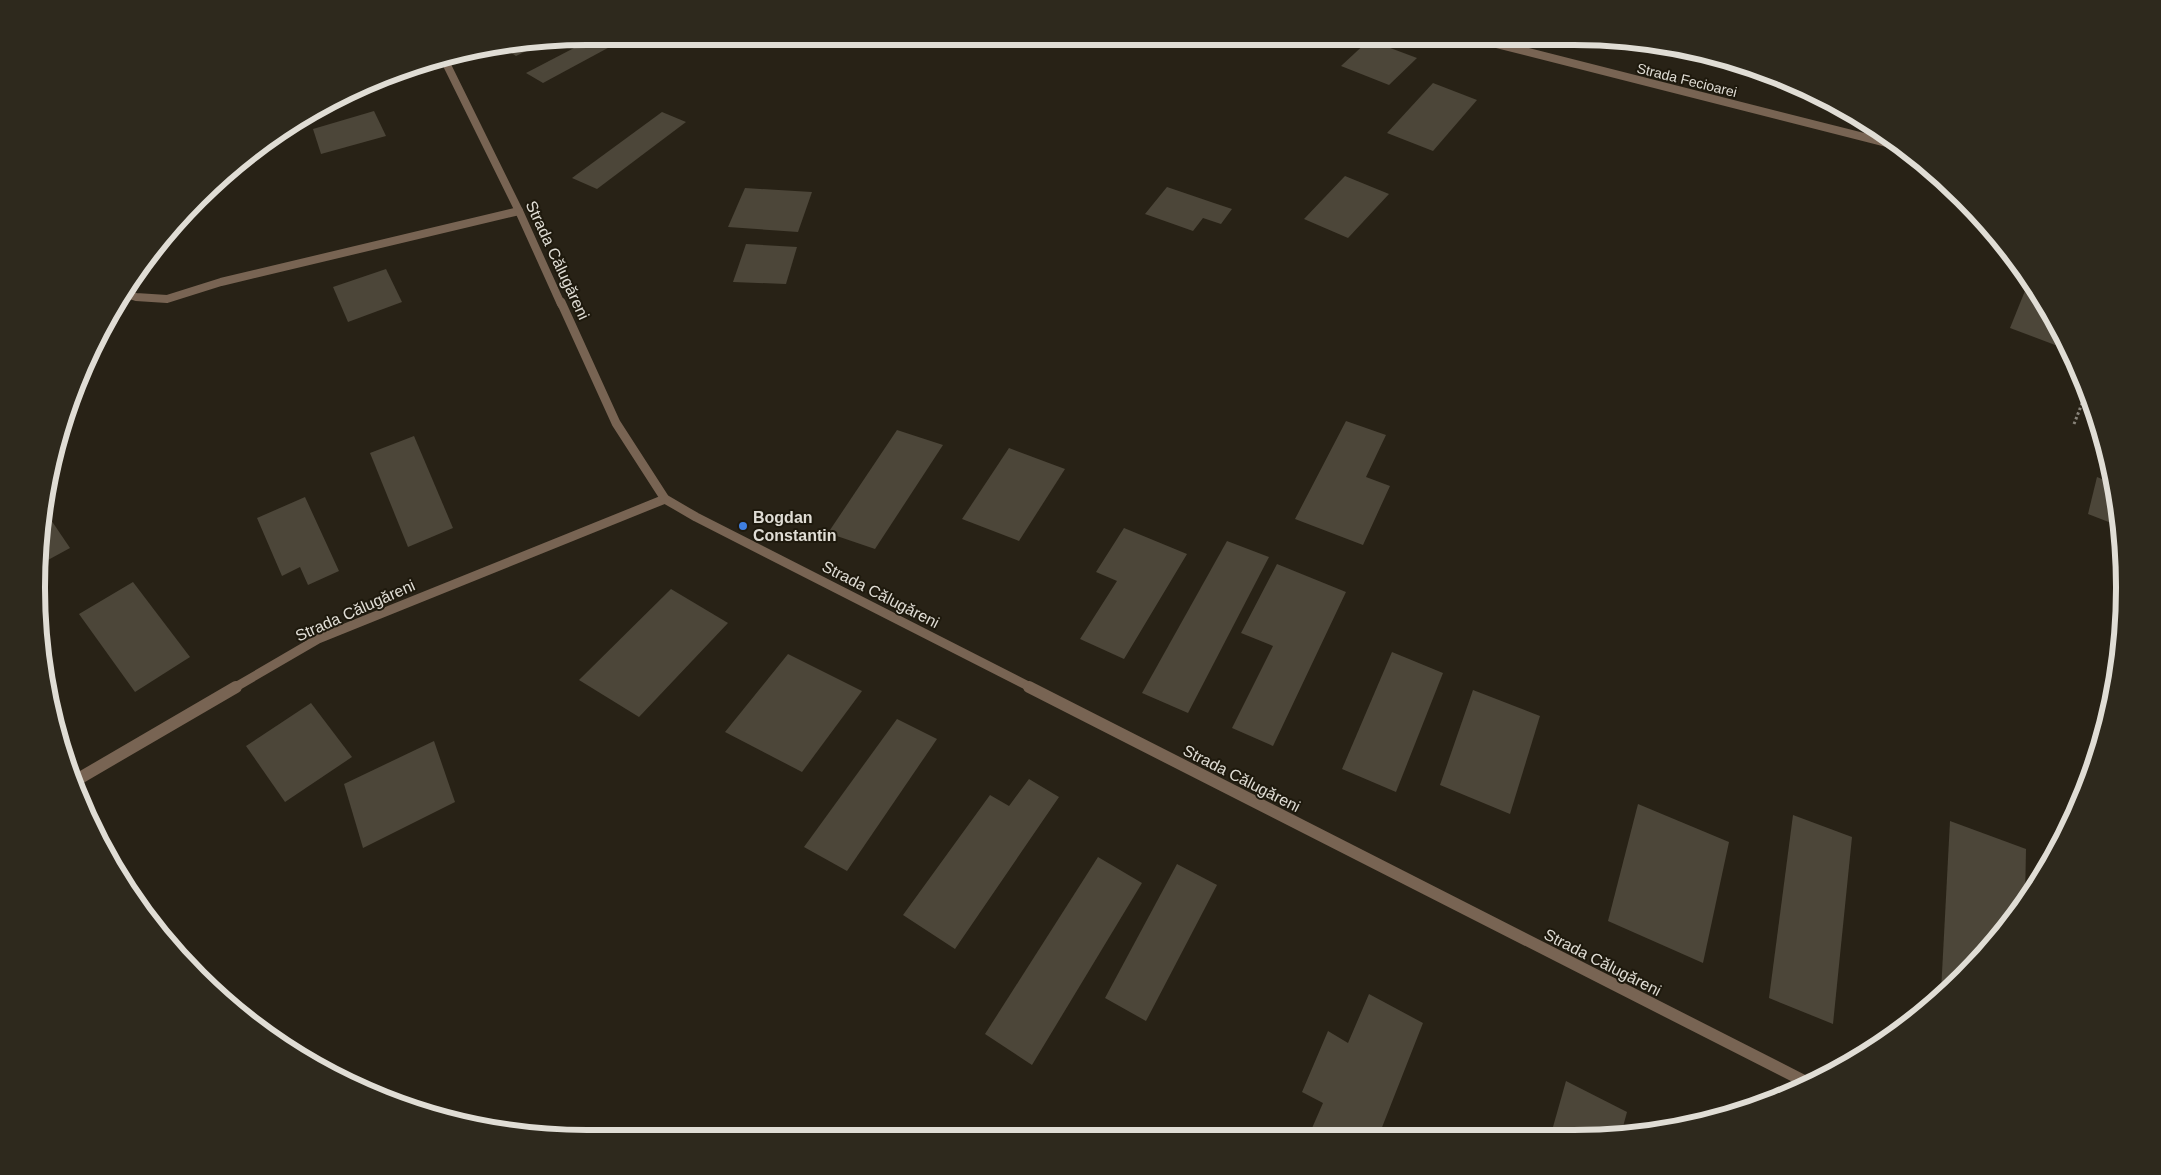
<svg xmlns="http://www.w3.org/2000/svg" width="2161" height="1175" viewBox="0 0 2161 1175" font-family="Helvetica,sans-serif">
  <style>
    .building { fill: #4c4639 }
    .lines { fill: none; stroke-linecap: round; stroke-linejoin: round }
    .path { stroke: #888379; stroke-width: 3; stroke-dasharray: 2.5 2.5; stroke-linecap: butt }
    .minor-far2 { stroke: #786453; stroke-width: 8 }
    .minor-far1 { stroke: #786453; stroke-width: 9 }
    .minor { stroke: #786453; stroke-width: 12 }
    .tertiary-far2 { stroke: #786453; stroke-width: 8 }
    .tertiary-far1 { stroke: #786453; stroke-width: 9 }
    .tertiary { stroke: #786453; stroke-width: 12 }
    .shop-dot { fill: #3f7fe0; stroke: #1e190d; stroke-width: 2 }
    .labels { text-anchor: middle; stroke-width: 4; stroke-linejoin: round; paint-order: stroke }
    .far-street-label { font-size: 14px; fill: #e0ddd5; stroke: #1e190d }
    .street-label { font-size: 16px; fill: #e0ddd5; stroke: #1e190d }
    .poi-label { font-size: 16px; font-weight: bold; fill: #e0ddd5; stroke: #1e190d; text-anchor: start }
    .rim { fill: none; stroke: #e0ddd5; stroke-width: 6 }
  </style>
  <rect width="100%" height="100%" fill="#282216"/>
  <g class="building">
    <polygon points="597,36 630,36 543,83 526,73"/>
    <polygon points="1609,37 1629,41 1625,46 1599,38"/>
    <polygon points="549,40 516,56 499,45"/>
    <polygon points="1369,40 1417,58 1389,85 1341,66"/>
    <polygon points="1433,83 1477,100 1433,151 1387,133"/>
    <polygon points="374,111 386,136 321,154 313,129"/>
    <polygon points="662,112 686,122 597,189 572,178"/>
    <polygon points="1345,176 1389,194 1348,238 1304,219"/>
    <polygon points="1167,187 1214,203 1232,209 1221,224 1203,218 1193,231 1145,214"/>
    <polygon points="745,188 812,192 798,232 728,227"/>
    <polygon points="746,244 797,247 786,284 733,282"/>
    <polygon points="386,269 402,302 348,322 333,287"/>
    <polygon points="2029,281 2068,343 2071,351 2010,328"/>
    <polygon points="1346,421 1386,435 1366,477 1390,486 1363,545 1295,519"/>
    <polygon points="897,430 943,445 875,549 828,533"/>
    <polygon points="414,436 453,528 408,547 370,453"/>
    <polygon points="1009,448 1065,469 1019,541 962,519"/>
    <polygon points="2097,477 2112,483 2119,526 2088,514"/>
    <polygon points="305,497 339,571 308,585 300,567 282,576 257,518"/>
    <polygon points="47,514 70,548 37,566 37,551 43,516"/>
    <polygon points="1124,528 1187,554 1124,659 1080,639 1117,581 1096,572"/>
    <polygon points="1227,541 1269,557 1188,713 1142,693"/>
    <polygon points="1277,564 1346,592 1273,746 1232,728 1273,646 1241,633"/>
    <polygon points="133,582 190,657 135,692 79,614"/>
    <polygon points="671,589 728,623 639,717 579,680"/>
    <polygon points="1392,652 1443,673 1396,792 1342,769"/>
    <polygon points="788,654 862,691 802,772 725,732"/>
    <polygon points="1473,690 1540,716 1510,814 1440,785"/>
    <polygon points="311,703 352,757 285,802 246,746"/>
    <polygon points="897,719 937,739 847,871 804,847"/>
    <polygon points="434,741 455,802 363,848 344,784"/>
    <polygon points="1029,779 1059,797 955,949 903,915 990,795 1009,806"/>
    <polygon points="1638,804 1729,842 1703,963 1608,921"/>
    <polygon points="1793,815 1852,837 1833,1024 1769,998"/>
    <polygon points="1950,821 2026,849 2025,899 1988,951 1941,992"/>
    <polygon points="1098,857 1142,883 1032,1065 985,1034"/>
    <polygon points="1177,864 1217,885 1146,1021 1105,998"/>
    <polygon points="1369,994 1423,1023 1379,1135 1309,1135 1323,1103 1302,1092 1328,1031 1348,1043"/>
    <polygon points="1566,1081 1627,1112 1621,1134 1551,1134"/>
  </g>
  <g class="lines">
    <polyline class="path" points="2074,424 2086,393"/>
    <g class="minor-far2">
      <polyline points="1469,37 1899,146"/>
      <polyline points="123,293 136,297 167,299 221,282 519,211"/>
    </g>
    <polyline class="minor-far1" points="234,688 318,639 665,499"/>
    <polyline class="minor" points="73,782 236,687"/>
    <polyline class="tertiary-far2" points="443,57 519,211 561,304"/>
    <polyline class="tertiary-far1" points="561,302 616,423 665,499 696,517 1032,688"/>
    <polyline class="tertiary" points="1029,687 1806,1082"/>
  </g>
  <circle class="shop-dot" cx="743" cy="526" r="5"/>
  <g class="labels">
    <g class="far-street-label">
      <text transform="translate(1687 80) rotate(14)" y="5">Strada Fecioarei</text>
    </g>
    <g class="street-label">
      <text transform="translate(558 260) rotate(65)" y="6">Strada Călugăreni</text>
      <text transform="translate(881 594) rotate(27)" y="6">Strada Călugăreni</text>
      <text transform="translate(355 610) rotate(-24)" y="6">Strada Călugăreni</text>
      <text transform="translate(1242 778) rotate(27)" y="6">Strada Călugăreni</text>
      <text transform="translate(1603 962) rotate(27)" y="6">Strada Călugăreni</text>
    </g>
    <g class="poi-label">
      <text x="753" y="523">Bogdan<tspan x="753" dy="18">Constantin</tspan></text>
    </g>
  </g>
  <path d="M0 0H2161V1175H0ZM587 45H1574A542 542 0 0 1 2116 587V588A542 542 0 0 1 1574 1130H587A542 542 0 0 1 45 588V587A542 542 0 0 1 587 45Z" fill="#2e291d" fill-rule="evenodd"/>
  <path class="rim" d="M587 45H1574A542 542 0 0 1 2116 587V588A542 542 0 0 1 1574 1130H587A542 542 0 0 1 45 588V587A542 542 0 0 1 587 45Z"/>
</svg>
